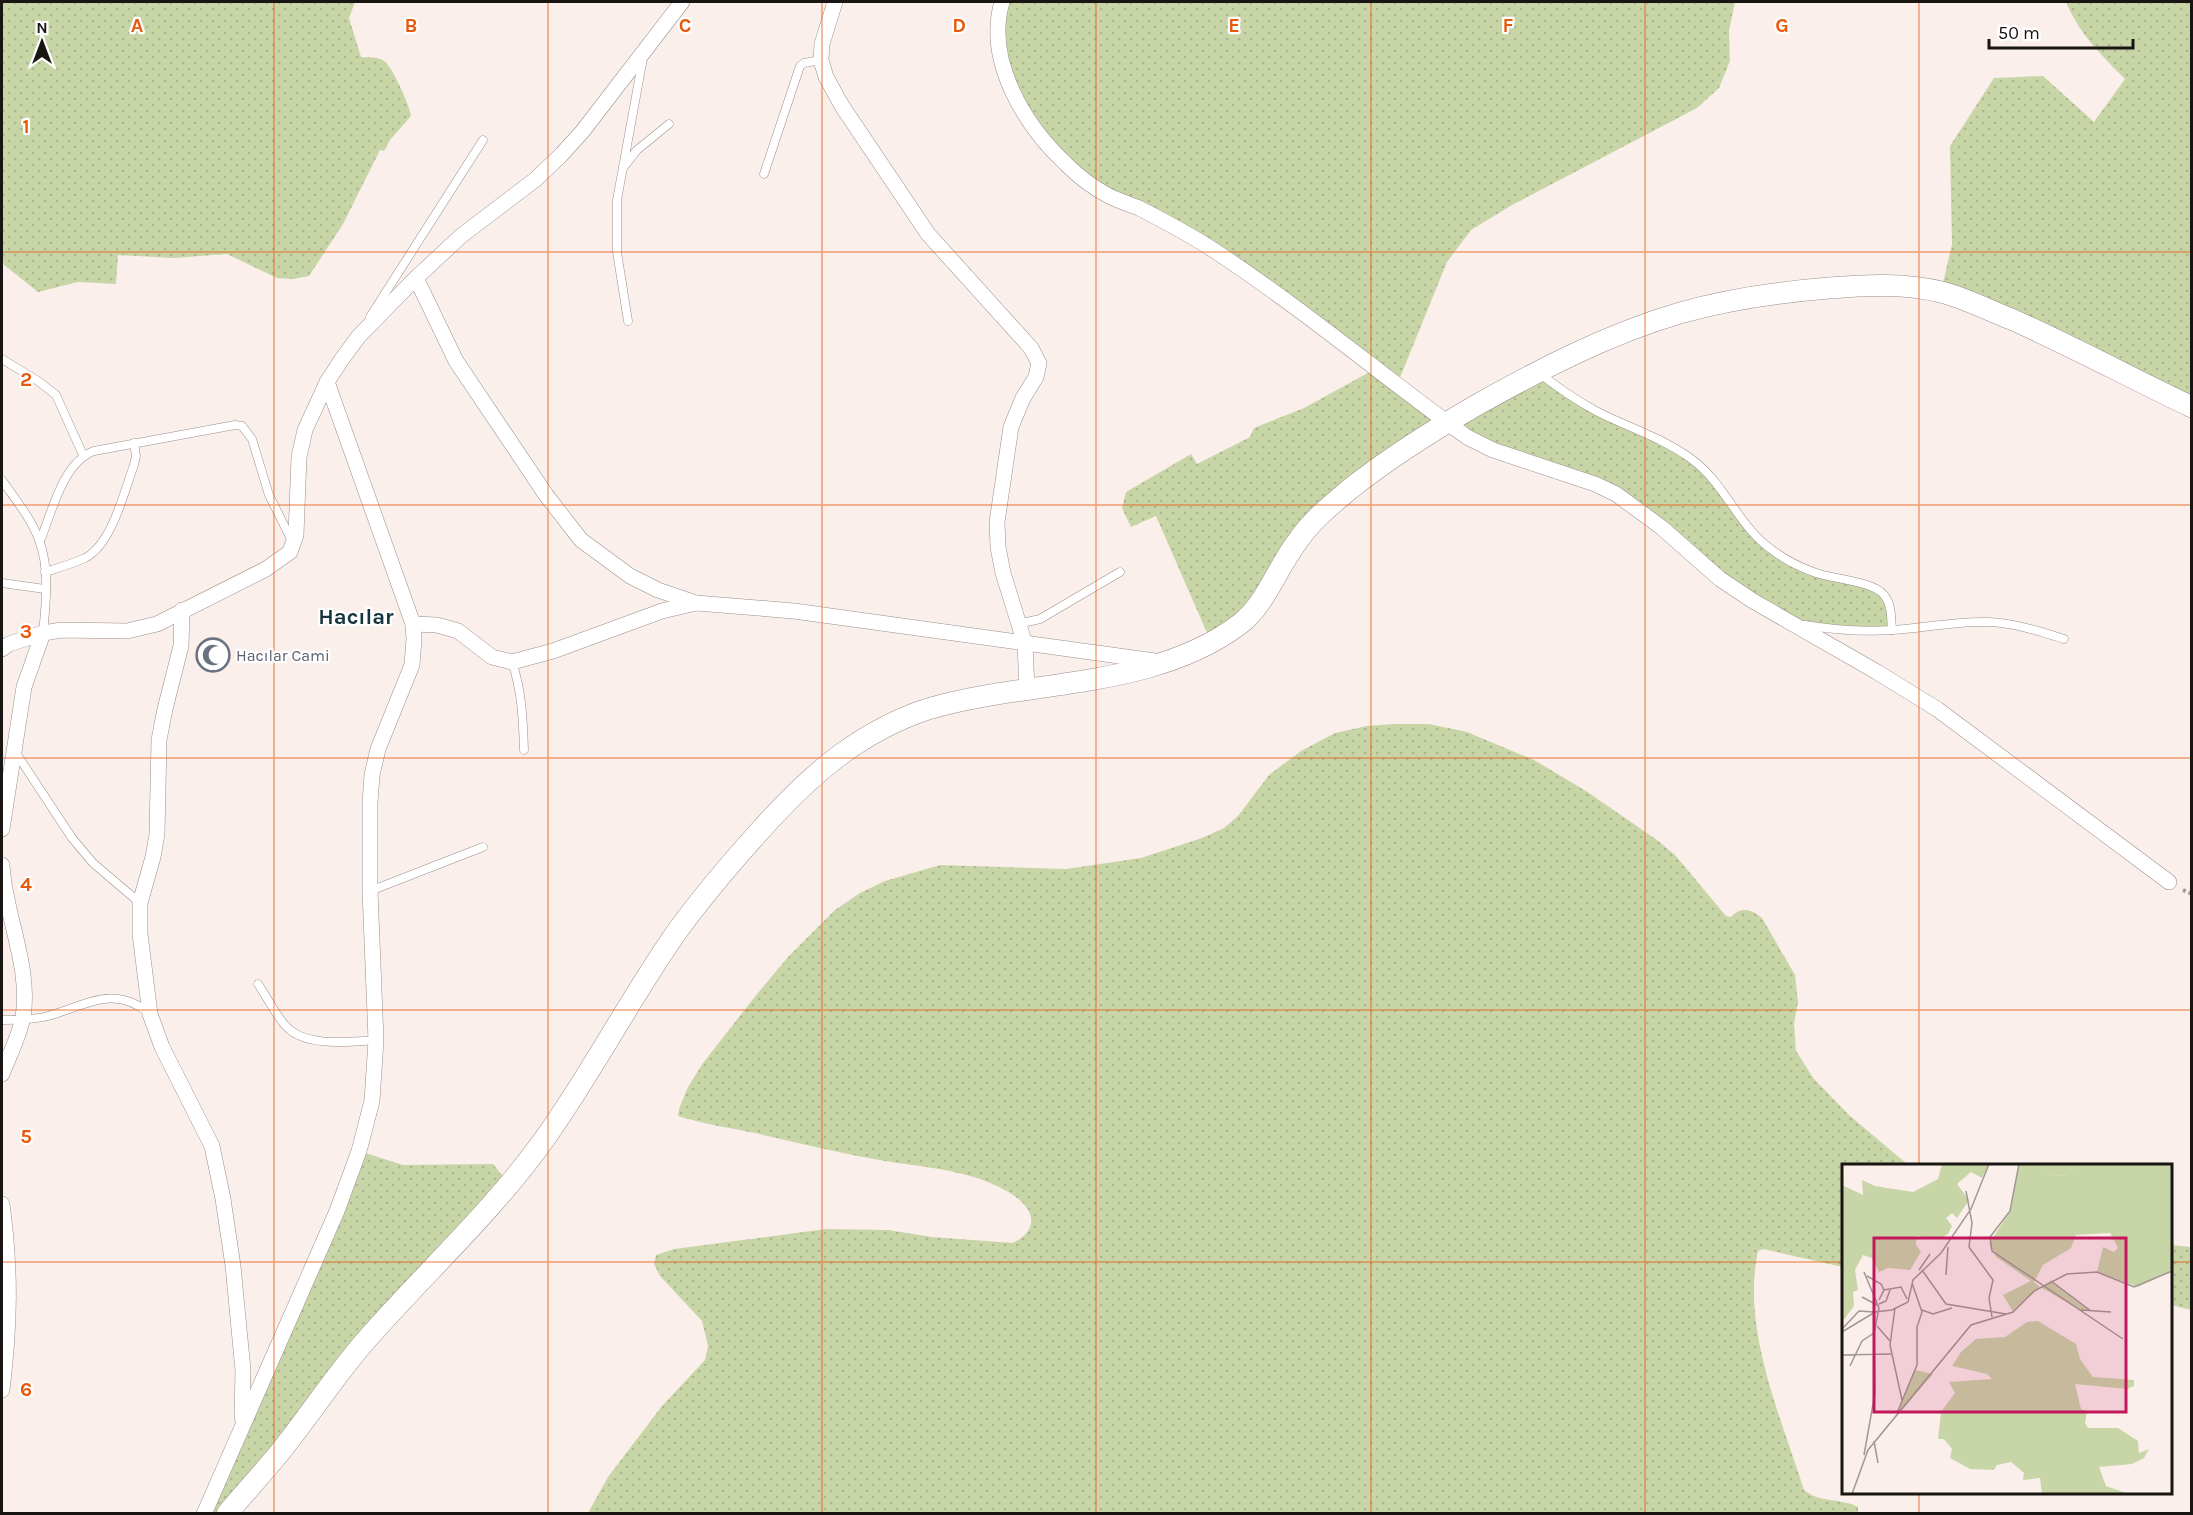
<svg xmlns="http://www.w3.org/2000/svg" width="2193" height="1515" viewBox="0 0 2193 1515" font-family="Karla,sans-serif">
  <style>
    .grass { fill: url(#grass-dots) }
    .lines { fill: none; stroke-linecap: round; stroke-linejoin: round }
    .lane-casing { stroke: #998f8b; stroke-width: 9 }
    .street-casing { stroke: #998f8b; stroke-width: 16 }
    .secondary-casing { stroke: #998f8b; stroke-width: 22 }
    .path { stroke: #a19996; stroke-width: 4; stroke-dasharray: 3 3; stroke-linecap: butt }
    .lane { stroke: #fff; stroke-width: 8 }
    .street { stroke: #fff; stroke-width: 15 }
    .secondary { stroke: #fff; stroke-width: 21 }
    .grid { fill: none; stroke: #e8590c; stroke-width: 1.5; stroke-opacity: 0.55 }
    .labels { text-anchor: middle; stroke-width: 4.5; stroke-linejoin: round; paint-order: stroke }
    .worship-label { font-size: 16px; fill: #5b616d; stroke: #fff; text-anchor: start }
    .district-label { font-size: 22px; font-weight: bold; fill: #15343d; stroke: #fff }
    .inset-road { fill: none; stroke: #a09895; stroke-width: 1.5 }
    .view { fill: #c2185b; fill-opacity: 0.15; stroke: #c2185b; stroke-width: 3 }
    .inset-edge { fill: none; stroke: #181513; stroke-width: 3 }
    .grid-label { font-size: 20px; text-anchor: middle; font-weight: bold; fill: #e8590c; stroke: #fff; stroke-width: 4.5; stroke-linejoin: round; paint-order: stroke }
  </style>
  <defs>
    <pattern id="grass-dots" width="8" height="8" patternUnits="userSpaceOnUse" patternTransform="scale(1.5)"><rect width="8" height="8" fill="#c8d6a7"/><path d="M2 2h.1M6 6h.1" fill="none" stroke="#abb78f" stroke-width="1.8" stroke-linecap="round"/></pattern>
  </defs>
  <rect width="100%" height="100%" fill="#fbefeb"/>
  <g class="grass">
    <path d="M 2,2 L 355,2 L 349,18 L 361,57 C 368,58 378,56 384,61 C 392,66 410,106 411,116 L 390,140 L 384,151 L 380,150 L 343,224 L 309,276 L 293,279 L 277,278 L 227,254 L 174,258 L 118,255 L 116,284 L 78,282 L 38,292 L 4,265 L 2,257 Z"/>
    <polygon points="1002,2 1735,2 1729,31 1730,61 1719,88 1697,108 1512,205 1471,230 1447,262 1397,385 1447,423 1538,372 1562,391 1641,430 1706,470 1742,521 1793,562 1884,594 1892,630 1791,623 1753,601 1635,506 1447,423 1354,486 1255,610 1211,642 1156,516 1131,527 1122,508 1126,492 1191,454 1197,464 1250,437 1254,428 1304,408 1375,369 1294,308 1065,163 1010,84"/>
    <path d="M 2066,2 L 2191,2 L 2191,407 L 1941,292 L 1952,244 L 1950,146 L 1994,78 L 2043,76 L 2094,122 L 2125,79 C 2101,55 2079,33 2066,2 Z"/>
    <path d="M 1395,724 L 1429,724 L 1467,732 L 1534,760 L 1586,791 L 1657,840 L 1675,855 L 1726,916 L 1731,917 C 1740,906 1752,909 1762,918 L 1795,975 L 1798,1002 L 1794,1024 L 1796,1051 L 1814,1079 L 1849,1115 L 1907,1164 L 1908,1165 L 1844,1166 L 1843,1267 L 1763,1249 L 1758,1251 C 1741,1328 1781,1417 1804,1490 C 1819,1503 1842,1498 1858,1507 L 1858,1513 L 588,1513 L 608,1477 L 662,1406 L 705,1360 L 708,1346 L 702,1321 L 660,1276 L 654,1264 L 656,1255 L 674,1249 L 826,1229 L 888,1230 L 932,1237 L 1013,1243 C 1047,1225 1028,1201 1001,1188 C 966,1170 924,1167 885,1161 C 841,1153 798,1143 755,1133 C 730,1128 703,1124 678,1116 L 679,1109 L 688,1087 L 703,1063 L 757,994 L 789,956 L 835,910 L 860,893 L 885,881 L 940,865 L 1066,869 L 1141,858 L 1202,838 L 1224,828 L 1238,816 L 1269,775 L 1301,751 L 1335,733 L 1367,726 Z"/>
    <polygon points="359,1151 403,1165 493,1164 510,1185 227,1513 204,1514"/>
    <polygon points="2171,1245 2191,1247 2191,1310 2171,1305"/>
  </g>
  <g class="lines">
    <defs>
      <g id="lane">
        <polyline points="623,168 637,150 669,124"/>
        <polyline points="764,174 800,66 804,63 821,60"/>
        <polyline points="370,317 483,140"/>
        <polyline points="628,321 617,252 617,200 643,58"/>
        <polyline points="2,359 38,381 56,395 83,455"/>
        <path d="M 1539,373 C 1557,387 1576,400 1596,411 C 1627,427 1661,437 1690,458 C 1726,483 1738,528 1775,552 C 1787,561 1802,568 1816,573 C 1833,579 1873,581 1884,595 C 1892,604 1891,619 1892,630"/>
        <path d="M 2,480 C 15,499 31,518 39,540 C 50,568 46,604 43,633"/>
        <path d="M 40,541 C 52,512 63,462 94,451 L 235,425 L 242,426 L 252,439 L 269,495 L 293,543"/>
        <path d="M 45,572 C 58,568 72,564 85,558 C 112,544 124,492 134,465 L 136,456 L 134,443"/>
        <polyline points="2,583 45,589"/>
        <polyline points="1018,624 1040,619 1120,572"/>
        <path d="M 1805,625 C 1834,630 1863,632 1892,630 C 1924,628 1956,621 1988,622 C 2015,623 2039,631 2064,639"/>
        <path d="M 512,662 C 522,691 523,720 524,750"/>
        <polyline points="16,753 72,838 93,863 140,903"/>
        <polyline points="370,891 483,847"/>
        <path d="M 258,984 C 267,997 274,1012 284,1024 C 303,1048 349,1042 376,1040"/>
        <path d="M 2,1020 C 17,1020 33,1020 48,1016 C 85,1006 113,984 149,1013"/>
      </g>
      <g id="street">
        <polyline points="835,2 822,44 821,60 826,77 842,106 928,234 1031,348 1039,363 1036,377 1023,398 1011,427 997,522 998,547 1003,573 1025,644 1027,689"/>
        <path d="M 1002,2 C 985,60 1024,125 1066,164 C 1078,176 1094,188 1109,196 C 1119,201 1129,204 1139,208 C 1166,222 1193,236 1218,253 C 1304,310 1384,377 1467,437 L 1493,450 L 1595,484 L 1616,494 L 1661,527 L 1720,579 L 1753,601 L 1877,672 L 1937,709 L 2169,882"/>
        <polyline points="416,278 456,361 546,495 581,540 630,576 658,590 696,603 794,611 1155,661"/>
        <polyline points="182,610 181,646 165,709 159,740 157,834 153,857 140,903 140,934 150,1014 162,1047 212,1146 223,1199 233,1266 243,1370 242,1417"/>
        <polyline points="413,624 437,625 458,631 492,657 512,662 553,651 662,611 696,603"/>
        <polyline points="2,649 9,644 43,633 62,630 127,631 157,624 266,569 290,552 296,535 299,457 305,430 327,382 342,359 359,336 416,278 461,236 536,179 562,154 582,132 682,2"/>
        <polyline points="2,829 24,687 43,633"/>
        <path d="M 2,865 C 5,916 31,966 23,1017 C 19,1037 9,1056 2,1074"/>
        <path d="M 2,1204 C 11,1270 10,1324 2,1390"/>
        <polyline points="204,1514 337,1211 359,1151 372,1101 376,1040 370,891 370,803 372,775 378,749 412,665 414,639 413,624 327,382"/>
      </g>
      <path id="secondary" d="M 227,1514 C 243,1495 260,1476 276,1457 C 308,1418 335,1375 368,1338 C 426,1272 492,1212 543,1141 C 592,1073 630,998 678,930 C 703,896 730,864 758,833 C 783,805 809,778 840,755 C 866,736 897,719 928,709 C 1029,679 1153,690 1240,624 C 1266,604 1277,568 1297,542 C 1311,521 1331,505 1350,489 C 1389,458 1432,431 1475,406 C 1541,369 1608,334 1680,313 C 1729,299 1779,292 1829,288 C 1866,285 1905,283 1941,292 C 1965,298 1988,310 2011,319 C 2072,346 2131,378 2192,407"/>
    </defs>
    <use href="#lane" class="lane-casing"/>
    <use href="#street" class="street-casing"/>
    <use href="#secondary" class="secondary-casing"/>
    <polyline class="path" points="2183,890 2192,894"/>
    <use href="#lane" class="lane"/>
    <use href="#street" class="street"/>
    <use href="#secondary" class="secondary"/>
  </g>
  <path class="grid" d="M 274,2 L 274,1514M 548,2 L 548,1514M 822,2 L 822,1514M 1096,2 L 1096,1514M 1371,2 L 1371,1514M 1645,2 L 1645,1514M 1919,2 L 1919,1166M 2,252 L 2192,252M 2,505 L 2192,505M 2,758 L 2192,758M 2,1010 L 2192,1010M 2,1262 L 1844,1262M 2170,1262 L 2192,1262M 1919,1492 L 1919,1514"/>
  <defs>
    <symbol id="mosque-ring" viewBox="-11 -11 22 22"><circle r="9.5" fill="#fff" stroke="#6b7280" stroke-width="1.5"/><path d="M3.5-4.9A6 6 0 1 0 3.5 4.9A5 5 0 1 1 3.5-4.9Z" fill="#6b7280"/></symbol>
  </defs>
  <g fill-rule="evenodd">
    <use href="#mosque-ring" x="194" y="636" width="38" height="38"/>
  </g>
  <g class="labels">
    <g class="worship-label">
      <text x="236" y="661">Hacılar Cami</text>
    </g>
    <g class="district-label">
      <text x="356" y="624">Hacılar</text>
    </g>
  </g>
  <g transform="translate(1842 1164)">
    <rect width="330" height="330" fill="#fbefeb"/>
    <path d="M 100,0 L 147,0 L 140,14 L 129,8 L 115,20 L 127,36 L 115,54 L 110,49 L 104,54 L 110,62 L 106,70 L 97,75 L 74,72 L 74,81 L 79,88 L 68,106 L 46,104 L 37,108 L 30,94 L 21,91 L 13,106 L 16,126 L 11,128 L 12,142 L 0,158 L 0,21 L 21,31 L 20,16 L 33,22 L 71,28 L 96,15 ZM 177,0 L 199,0 L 205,9 L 218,12 L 227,10 L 233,0 L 330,0 L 330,107 L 296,123 L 255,108 L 261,83 L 272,88 L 276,84 L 268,69 L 234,71 L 229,84 L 201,101 L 192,118 L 198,123 L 209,117 L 249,147 L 238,146 L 198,123 L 171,148 L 161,131 L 189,117 L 154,93 L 147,80 L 168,47 ZM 196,157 L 234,180 L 238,195 L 251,213 L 292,216 L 292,222 L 285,225 L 233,220 L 239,245 L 245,247 L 243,259 L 246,264 L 276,264 L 296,277 L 297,289 L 307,285 L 302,294 L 290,300 L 257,303 L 264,322 L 287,330 L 200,330 L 198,314 L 181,316 L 182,309 L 169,298 L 155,301 L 152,306 L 128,305 L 108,294 L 110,285 L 102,275 L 96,275 L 99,248 L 113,229 L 107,218 L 150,215 L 145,210 L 110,202 L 119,188 L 134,175 L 163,173 L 185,158 ZM 73,206 L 91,210 L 53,254 Z" fill="#c8d6a7"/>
    <path d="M 199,0 L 233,0 L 227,10 L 218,12 L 205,9 Z" fill="#c8d6a7"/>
    <path class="inset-road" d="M 177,0 L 168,47 L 148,73 L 150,87 L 281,175M 124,27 L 130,59 L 127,83 L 151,116 L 147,134 L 150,153M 77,106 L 88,90M 80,106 L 104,140 L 164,150M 104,111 L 106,83M 25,112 L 39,120 L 42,126M 209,117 L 249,147M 20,133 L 37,142M 37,136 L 42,126 L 59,123 L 65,135M 37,140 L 44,137 L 48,126M 53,144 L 48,181 L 60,236M 80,146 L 91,150 L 110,144M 239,146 L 269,148M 35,162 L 48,177M 0,165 L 17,147 L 32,148M 0,168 L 33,148 L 50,146 L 66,138 L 71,116 L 99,89 L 129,45 L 147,0M 0,191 L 49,190M 8,202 L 20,177 L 32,169M 55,249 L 75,201 L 75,163 L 80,148 L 70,119M 32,277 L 36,299M 22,291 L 33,229 L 32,169 L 37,144 L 22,108M 10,330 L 26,286 L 129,161 L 171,148 L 192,127 L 225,110 L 255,108 L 292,123 L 330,107"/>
    <path class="view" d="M 32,74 L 284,74 L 284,248 L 32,248 Z"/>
    <rect width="330" height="330" class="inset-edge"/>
  </g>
  <g class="grid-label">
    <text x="137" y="32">A</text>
    <text x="411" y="32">B</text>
    <text x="685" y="32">C</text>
    <text x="959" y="32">D</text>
    <text x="1234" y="32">E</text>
    <text x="1508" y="32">F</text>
    <text x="1782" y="32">G</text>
    <text x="26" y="133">1</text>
    <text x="26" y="386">2</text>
    <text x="26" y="638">3</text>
    <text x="26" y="891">4</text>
    <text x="26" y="1143">5</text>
    <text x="26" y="1396">6</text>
  </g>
  <rect width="2193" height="1515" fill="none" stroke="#181513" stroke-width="6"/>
  <g transform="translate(42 42)" stroke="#ffffff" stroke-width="4.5" paint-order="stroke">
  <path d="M0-4.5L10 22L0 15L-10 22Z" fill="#181513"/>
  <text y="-9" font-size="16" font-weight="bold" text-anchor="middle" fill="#181513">N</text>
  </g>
  <path d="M1989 39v9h144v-9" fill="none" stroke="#181513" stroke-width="3"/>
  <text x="1998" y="39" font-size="18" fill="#181513" stroke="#ffffff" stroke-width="4.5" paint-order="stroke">50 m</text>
</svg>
